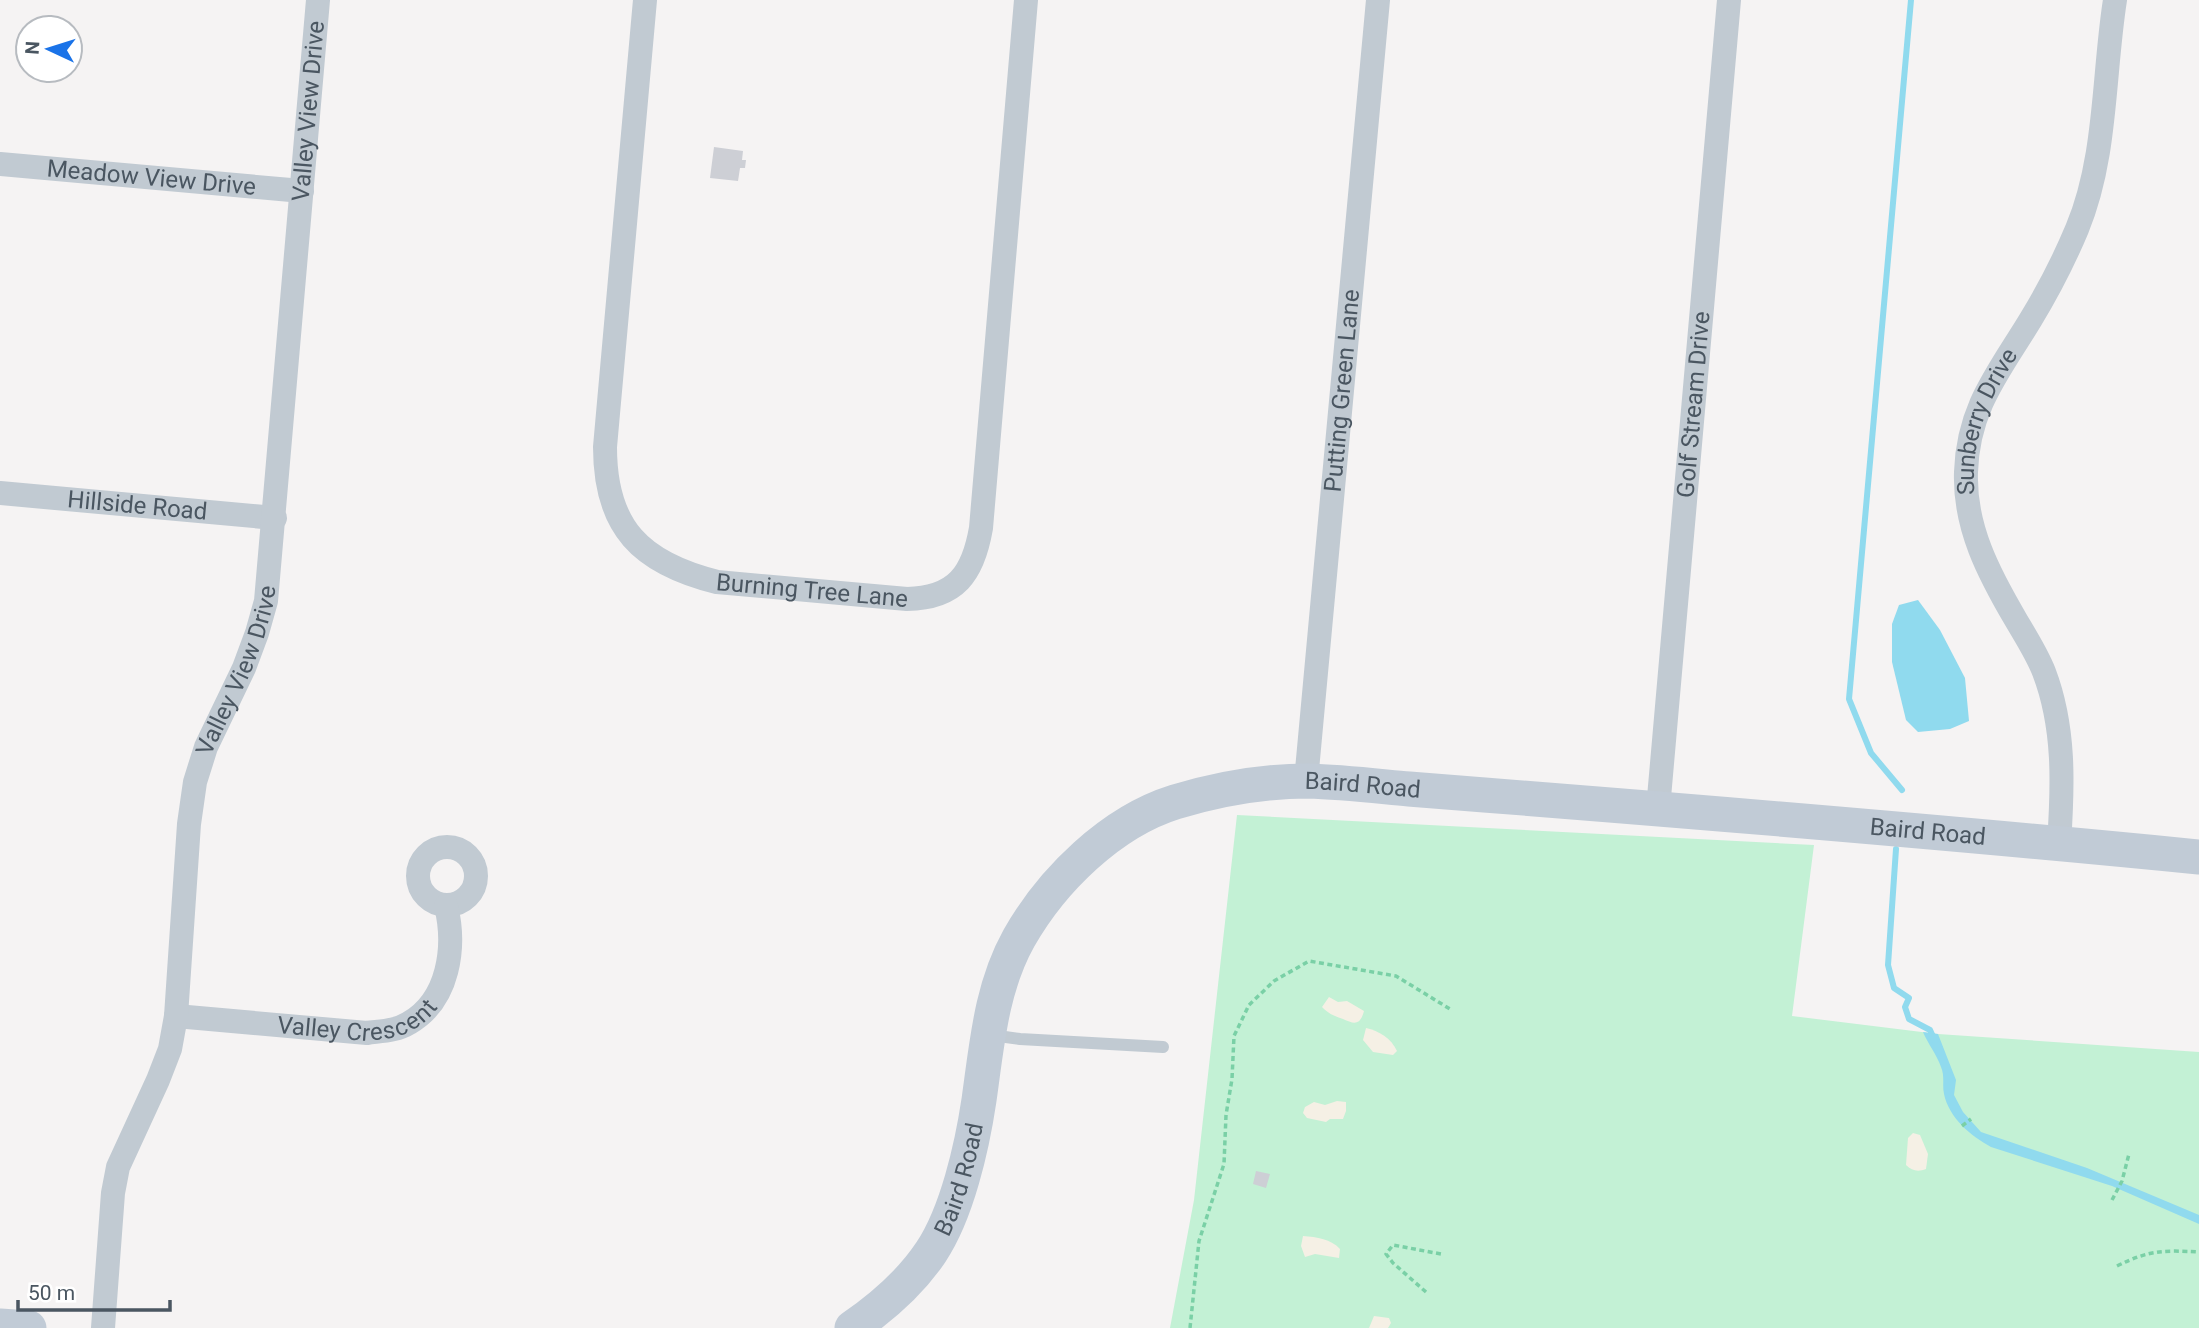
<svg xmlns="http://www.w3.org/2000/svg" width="2199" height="1328" viewBox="0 0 2199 1328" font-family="Roboto,sans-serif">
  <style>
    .green { fill: #c3f1d5 }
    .sand { fill: #f5f0e5 }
    .water { fill: #90daee }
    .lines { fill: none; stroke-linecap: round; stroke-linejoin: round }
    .stream { stroke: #90daee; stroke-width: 6 }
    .building { fill: #cdcfd5 }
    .path { stroke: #7ad0a6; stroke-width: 3.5; stroke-dasharray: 5 3.5; stroke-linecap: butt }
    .lane { stroke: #c1cad2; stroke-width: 12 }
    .street { stroke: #c1cad2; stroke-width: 24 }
    .secondary { stroke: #c1cbd6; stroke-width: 35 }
    .labels { text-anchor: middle; stroke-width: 6; stroke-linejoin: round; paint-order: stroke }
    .street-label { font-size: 24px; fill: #4a5661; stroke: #fff }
  </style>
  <rect width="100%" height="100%" fill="#f5f3f3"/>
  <polygon class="green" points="1237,815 1814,845 1792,1016 1938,1034 2199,1052 2199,1328 1170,1328 1194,1200"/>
  <g class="sand">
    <path d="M 1329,997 L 1338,1002 L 1347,1001 L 1364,1011 C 1360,1026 1354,1024 1343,1019 C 1334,1016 1329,1014 1322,1007 Z"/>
    <path d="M 1366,1028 C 1379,1031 1391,1038 1397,1051 L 1393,1055 L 1373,1052 L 1363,1040 Z"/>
    <polygon points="1337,1101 1346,1102 1346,1111 1343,1119 1330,1119 1326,1122 1307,1118 1303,1113 1305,1107 1314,1102 1325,1105"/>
    <path d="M 1913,1133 L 1920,1135 L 1928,1154 L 1926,1169 C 1918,1172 1912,1171 1906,1165 L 1908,1138 Z"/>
    <path d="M 1303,1236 C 1317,1237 1331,1239 1340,1249 L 1339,1258 L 1315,1254 L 1305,1257 L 1301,1246 Z"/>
    <polygon points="1374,1316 1389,1318 1391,1323 1388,1328 1369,1328"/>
  </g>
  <g class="water">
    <polygon points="1918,600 1940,630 1965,678 1969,721 1950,729 1918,732 1906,720 1892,662 1892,624 1899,605"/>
    <path d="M 1923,1032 L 1938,1034 L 1956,1080 L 1954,1095 L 1963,1112 L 1981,1132 L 2087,1168 L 2199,1215 L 2199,1224 L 2112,1186 L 1991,1147 C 1971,1136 1949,1118 1944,1094 C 1942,1085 1945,1076 1941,1067 C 1937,1055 1928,1044 1923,1032 Z"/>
  </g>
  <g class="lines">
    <g class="stream">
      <polyline points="1902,790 1871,753 1849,699 1911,0"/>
      <polyline points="1896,849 1888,965 1894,988 1909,998 1905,1007 1909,1019 1930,1030 1935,1041"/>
    </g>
  </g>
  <g class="building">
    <polygon points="714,147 743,151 742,160 746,160 745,168 740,168 738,181 710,178"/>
    <polygon points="1256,1171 1270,1174 1266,1188 1253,1184"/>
  </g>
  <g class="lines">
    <g class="path">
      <polyline points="1962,1126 1971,1119"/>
      <polyline points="2112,1200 2122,1181 2129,1154"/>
      <path d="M 2117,1266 C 2149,1250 2164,1250 2199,1252"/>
      <polyline points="1426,1292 1393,1263 1386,1254 1393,1245 1441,1254"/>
      <polyline points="1190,1328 1199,1241 1224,1164 1226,1115 1232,1079 1234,1036 1249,1005 1274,981 1309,961 1396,976 1450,1009"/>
    </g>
    <polyline class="lane" points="991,1035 1020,1039 1163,1047"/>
    <g class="street">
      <path id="s1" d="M 645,0 L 605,447 C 605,528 641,563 717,582 L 907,599 C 956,598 973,574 981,528 L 1026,0"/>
      <path id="s2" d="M 0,164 L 302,191"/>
      <path id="s3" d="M 0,493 L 275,518"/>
      <path id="s4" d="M 1306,781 L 1378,0"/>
      <path id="s5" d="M 1658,809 L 1729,0"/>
      <path id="s6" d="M 2059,844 C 2063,785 2065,727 2044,672 C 2037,654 2026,637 2016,620 C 1989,574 1964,527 1966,472 C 1968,407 1999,372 2031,319 C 2048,291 2064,260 2077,229 C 2107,157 2103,76 2115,0"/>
      <circle cx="447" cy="876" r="29"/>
      <path id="s7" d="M 176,1016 L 367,1033 C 381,1031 396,1031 409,1023 C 449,1000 456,947 446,906"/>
      <path id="s8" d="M 103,1328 L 113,1193 L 118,1167 L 158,1080 L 170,1049 L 176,1016 L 189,824 L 195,782 L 206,747 L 244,668 L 257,633 L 266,601 L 318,0"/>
    </g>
    <g class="secondary">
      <polyline points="0,1326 29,1328"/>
      <path id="s9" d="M 852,1328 C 881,1308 911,1282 931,1252 C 957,1213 972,1147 979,1100 C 987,1044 991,988 1019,938 C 1052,880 1111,822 1175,802 C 1218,789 1263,781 1308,781 C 1342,782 1376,786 1409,789 C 1459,793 1510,797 1560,801 C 1773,818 1986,836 2199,857"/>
    </g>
  </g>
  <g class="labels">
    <g class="street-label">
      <text dy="8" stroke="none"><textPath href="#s8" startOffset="1246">Valley View Drive</textPath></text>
      <text dy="8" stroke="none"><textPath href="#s2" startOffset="152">Meadow View Drive</textPath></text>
      <text dy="8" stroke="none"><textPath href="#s4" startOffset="392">Putting Green Lane</textPath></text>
      <text dy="8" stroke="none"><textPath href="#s5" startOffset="406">Golf Stream Drive</textPath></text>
      <text dy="8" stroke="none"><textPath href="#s6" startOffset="446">Sunberry Drive</textPath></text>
      <text dy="8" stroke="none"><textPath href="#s3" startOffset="138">Hillside Road</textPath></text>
      <text dy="8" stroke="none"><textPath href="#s1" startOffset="738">Burning Tree Lane</textPath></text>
      <text dy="8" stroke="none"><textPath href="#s8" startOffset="679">Valley View Drive</textPath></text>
      <text dy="8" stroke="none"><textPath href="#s9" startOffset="840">Baird Road</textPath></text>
      <text dy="8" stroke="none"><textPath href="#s9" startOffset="1407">Baird Road</textPath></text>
      <text dy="8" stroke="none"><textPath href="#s7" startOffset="184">Valley Crescent</textPath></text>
      <text dy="8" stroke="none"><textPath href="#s9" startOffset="189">Baird Road</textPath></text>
    </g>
  </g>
  <g transform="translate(49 49) rotate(274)"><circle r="33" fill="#ffffff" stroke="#b7bbc0" stroke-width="2"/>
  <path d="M0-5L12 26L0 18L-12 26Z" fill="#1a73e8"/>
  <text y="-10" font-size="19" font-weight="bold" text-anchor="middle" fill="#4a5661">N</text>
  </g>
  <path d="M18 1300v10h152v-10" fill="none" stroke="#4a5661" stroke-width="3.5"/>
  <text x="28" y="1300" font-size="21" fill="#4a5661" stroke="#ffffff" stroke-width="5" paint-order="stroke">50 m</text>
</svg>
